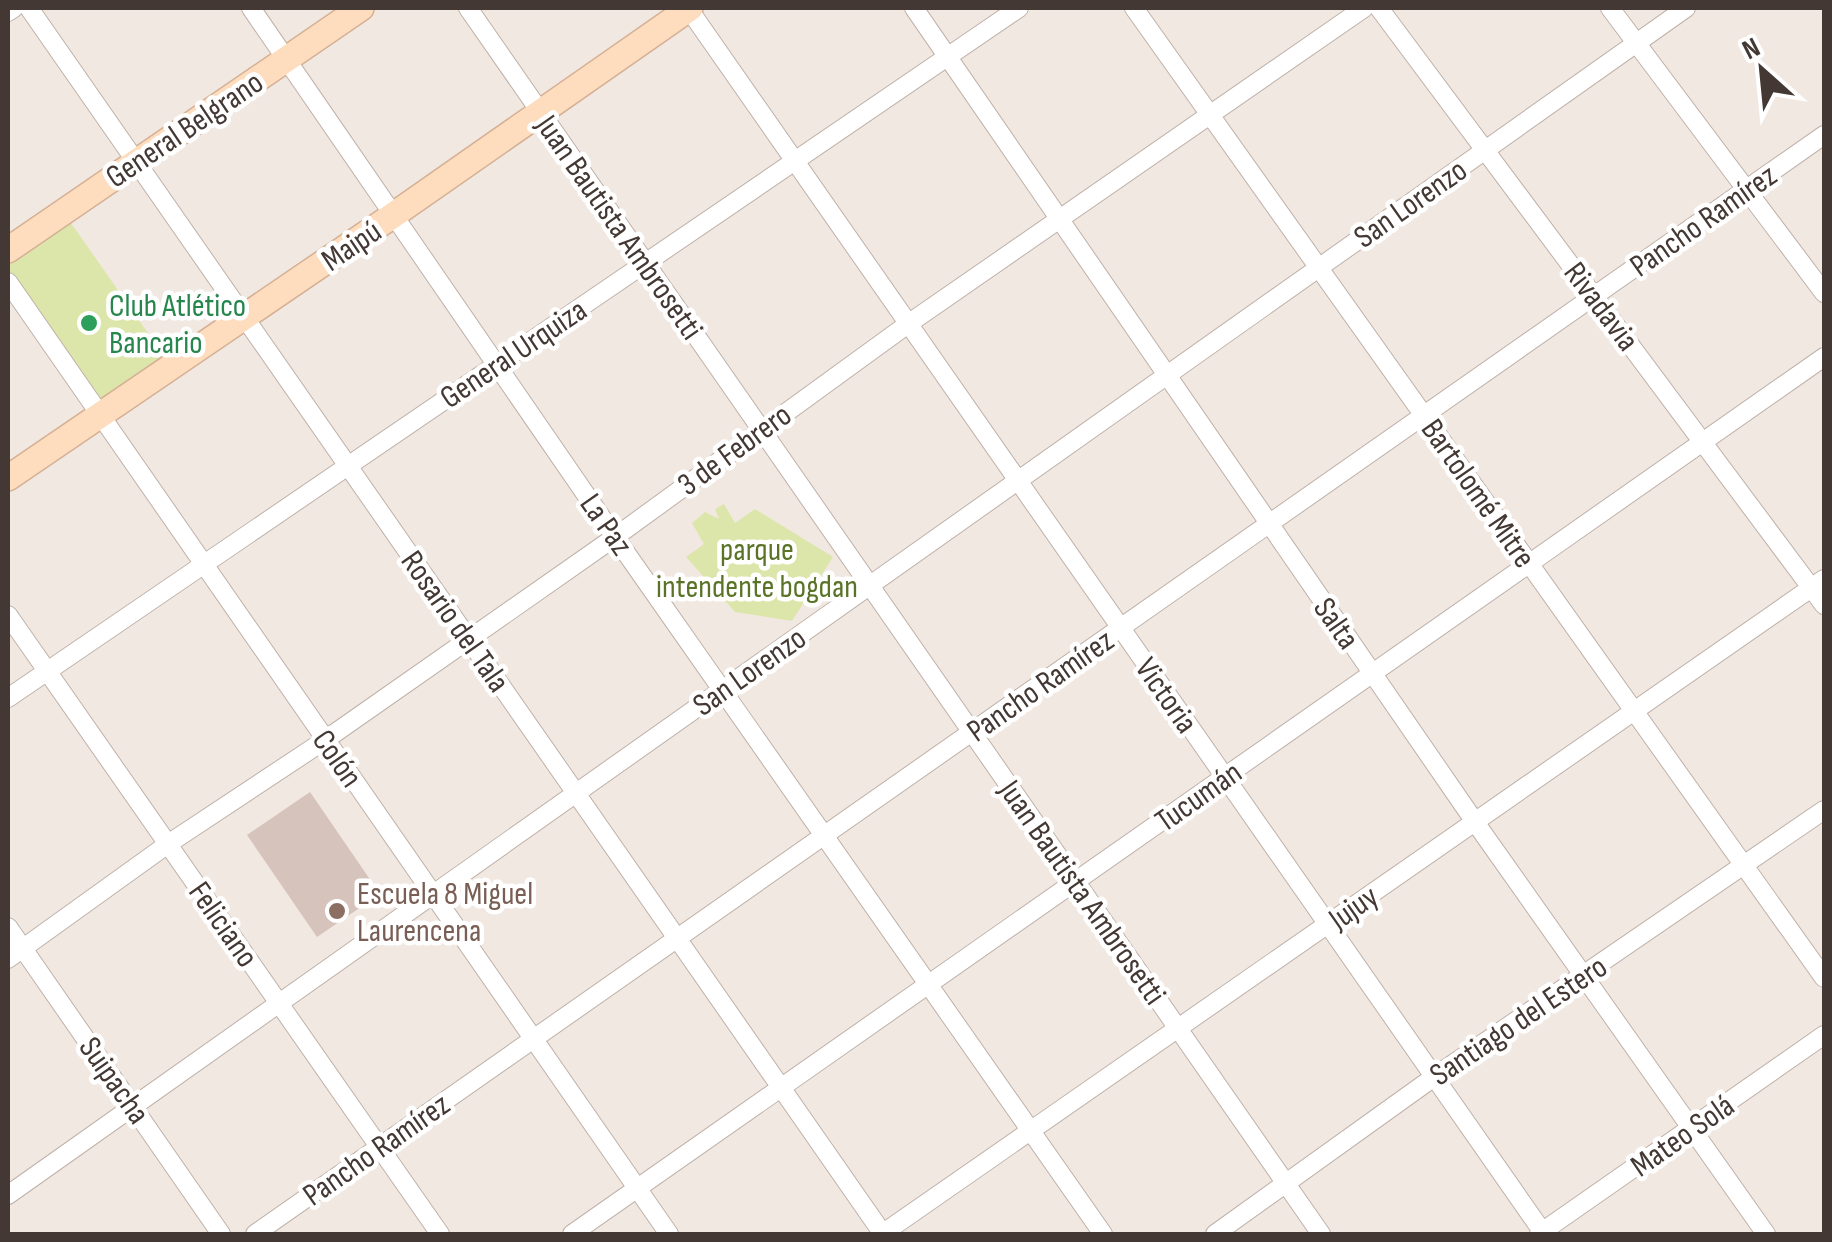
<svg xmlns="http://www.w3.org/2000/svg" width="1832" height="1242" viewBox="0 0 1832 1242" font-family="'Sofia Sans Condensed',sans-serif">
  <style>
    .green { fill: #dde6aa }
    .building { fill: #d6c3bb }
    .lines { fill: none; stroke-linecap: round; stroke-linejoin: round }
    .street-casing { stroke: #bfb1a8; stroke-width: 20 }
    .secondary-casing { stroke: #d5b094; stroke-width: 28 }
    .street { stroke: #fff; stroke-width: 18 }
    .secondary { stroke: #feddbf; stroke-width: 25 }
    .leisure-dot { fill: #2e9e5b; stroke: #fff; stroke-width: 4 }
    .education-dot { fill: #8d6e63; stroke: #fff; stroke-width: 4 }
    .labels { text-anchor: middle; stroke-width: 9; stroke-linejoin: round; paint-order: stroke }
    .street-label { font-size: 32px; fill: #433833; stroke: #fff }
    .leisure-label { font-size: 32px; fill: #27864d; stroke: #fff; text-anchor: start }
    .park-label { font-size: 32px; fill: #5a7327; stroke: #fff }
    .education-label { font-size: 32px; fill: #785e54; stroke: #fff; text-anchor: start }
  </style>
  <rect width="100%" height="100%" fill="#f1e8e2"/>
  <g class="green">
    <polygon points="64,213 171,366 101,415 8,280 8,252"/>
    <polygon points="724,504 735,523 755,509 833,557 792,621 735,612 686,557 704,544 692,523 705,512 719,519 715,509"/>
  </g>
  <polygon class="building" points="310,792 380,894 317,937 247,835"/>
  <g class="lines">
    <defs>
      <g id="street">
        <polyline points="29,8 883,1234"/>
        <polyline points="251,8 615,537 1103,1234"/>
        <polyline points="468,8 1321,1234"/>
        <polyline points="688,8 1544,1234"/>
        <polyline points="914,8 1475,822 1766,1234"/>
        <polyline points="1134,8 1824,978"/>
        <polyline points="1379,8 1824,605"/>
        <polyline points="1610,8 1824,293"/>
        <polyline points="8,12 14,8"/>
        <polyline points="8,282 669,1234"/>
        <polyline points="8,615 440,1234"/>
        <polyline points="8,698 1019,8"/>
        <polyline points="8,927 221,1234"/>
        <polyline points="8,959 168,844 325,740 615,537 908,324 1364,8"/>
        <polyline points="8,1195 1686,8"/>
        <polyline points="255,1234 1824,135"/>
        <polyline points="572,1234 1824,357"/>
        <polyline points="882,1234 1824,579"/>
        <polyline points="1215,1234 1434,1077 1824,810"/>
        <polyline points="1539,1234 1824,1035"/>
      </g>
      <g id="secondary">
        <polyline points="8,250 361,8"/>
        <polyline points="8,478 395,214 690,8"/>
      </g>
    </defs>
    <use href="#street" class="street-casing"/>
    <use href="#secondary" class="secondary-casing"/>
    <use href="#street" class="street"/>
    <use href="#secondary" class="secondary"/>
  </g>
  <circle class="leisure-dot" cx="89" cy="323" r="10"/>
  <circle class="education-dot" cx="337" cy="911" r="10"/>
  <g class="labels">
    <g class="street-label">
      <text transform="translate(184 129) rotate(-34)" y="11">General Belgrano</text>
      <text transform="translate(1410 203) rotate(-35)" y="11">San Lorenzo</text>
      <text transform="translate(1703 220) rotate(-35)" y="11">Pancho Ramírez</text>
      <text transform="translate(620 227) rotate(55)" y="11">Juan Bautista Ambrosetti</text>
      <text transform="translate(351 245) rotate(-34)" y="11">Maipú</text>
      <text transform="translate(1602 306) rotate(53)" y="11">Rivadavia</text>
      <text transform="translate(513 353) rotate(-34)" y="11">General Urquiza</text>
      <text transform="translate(734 449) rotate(-36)" y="11">3 de Febrero</text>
      <text transform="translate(1479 493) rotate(55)" y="11">Bartolomé Mitre</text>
      <text transform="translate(607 524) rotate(55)" y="11">La Paz</text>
      <text transform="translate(456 621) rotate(55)" y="11">Rosario del Tala</text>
      <text transform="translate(1337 623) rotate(55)" y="11">Salta</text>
      <text transform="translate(749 671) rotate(-35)" y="11">San Lorenzo</text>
      <text transform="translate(1040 685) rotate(-35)" y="11">Pancho Ramírez</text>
      <text transform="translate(1167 695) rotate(55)" y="11">Victoria</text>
      <text transform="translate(338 758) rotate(55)" y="11">Colón</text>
      <text transform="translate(1198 796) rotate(-35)" y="11">Tucumán</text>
      <text transform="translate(1083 892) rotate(55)" y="11">Juan Bautista Ambrosetti</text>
      <text transform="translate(1353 907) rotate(-35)" y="11">Jujuy</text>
      <text transform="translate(224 924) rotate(55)" y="11">Feliciano</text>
      <text transform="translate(1518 1020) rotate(-34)" y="11">Santiago del Estero</text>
      <text transform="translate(115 1080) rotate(55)" y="11">Suipacha</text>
      <text transform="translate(1682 1135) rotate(-35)" y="11">Mateo Solá</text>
      <text transform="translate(376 1149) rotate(-35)" y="11">Pancho Ramírez</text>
    </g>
    <g class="leisure-label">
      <text x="109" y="316">Club Atlético<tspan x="109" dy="37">Bancario</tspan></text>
    </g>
    <g class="park-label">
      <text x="757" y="560">parque<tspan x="757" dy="37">intendente bogdan</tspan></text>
    </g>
    <g class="education-label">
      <text x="357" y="904">Escuela 8 Miguel<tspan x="357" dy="37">Laurencena</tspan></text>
    </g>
  </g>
  <rect width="1832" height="1242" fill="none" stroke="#433833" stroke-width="20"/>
  <g transform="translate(1762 70) rotate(333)" stroke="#ffffff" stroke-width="8" paint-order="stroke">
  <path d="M0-8L18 38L0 25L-18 38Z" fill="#433833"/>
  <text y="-15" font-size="28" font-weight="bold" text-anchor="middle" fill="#433833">N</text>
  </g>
</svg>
